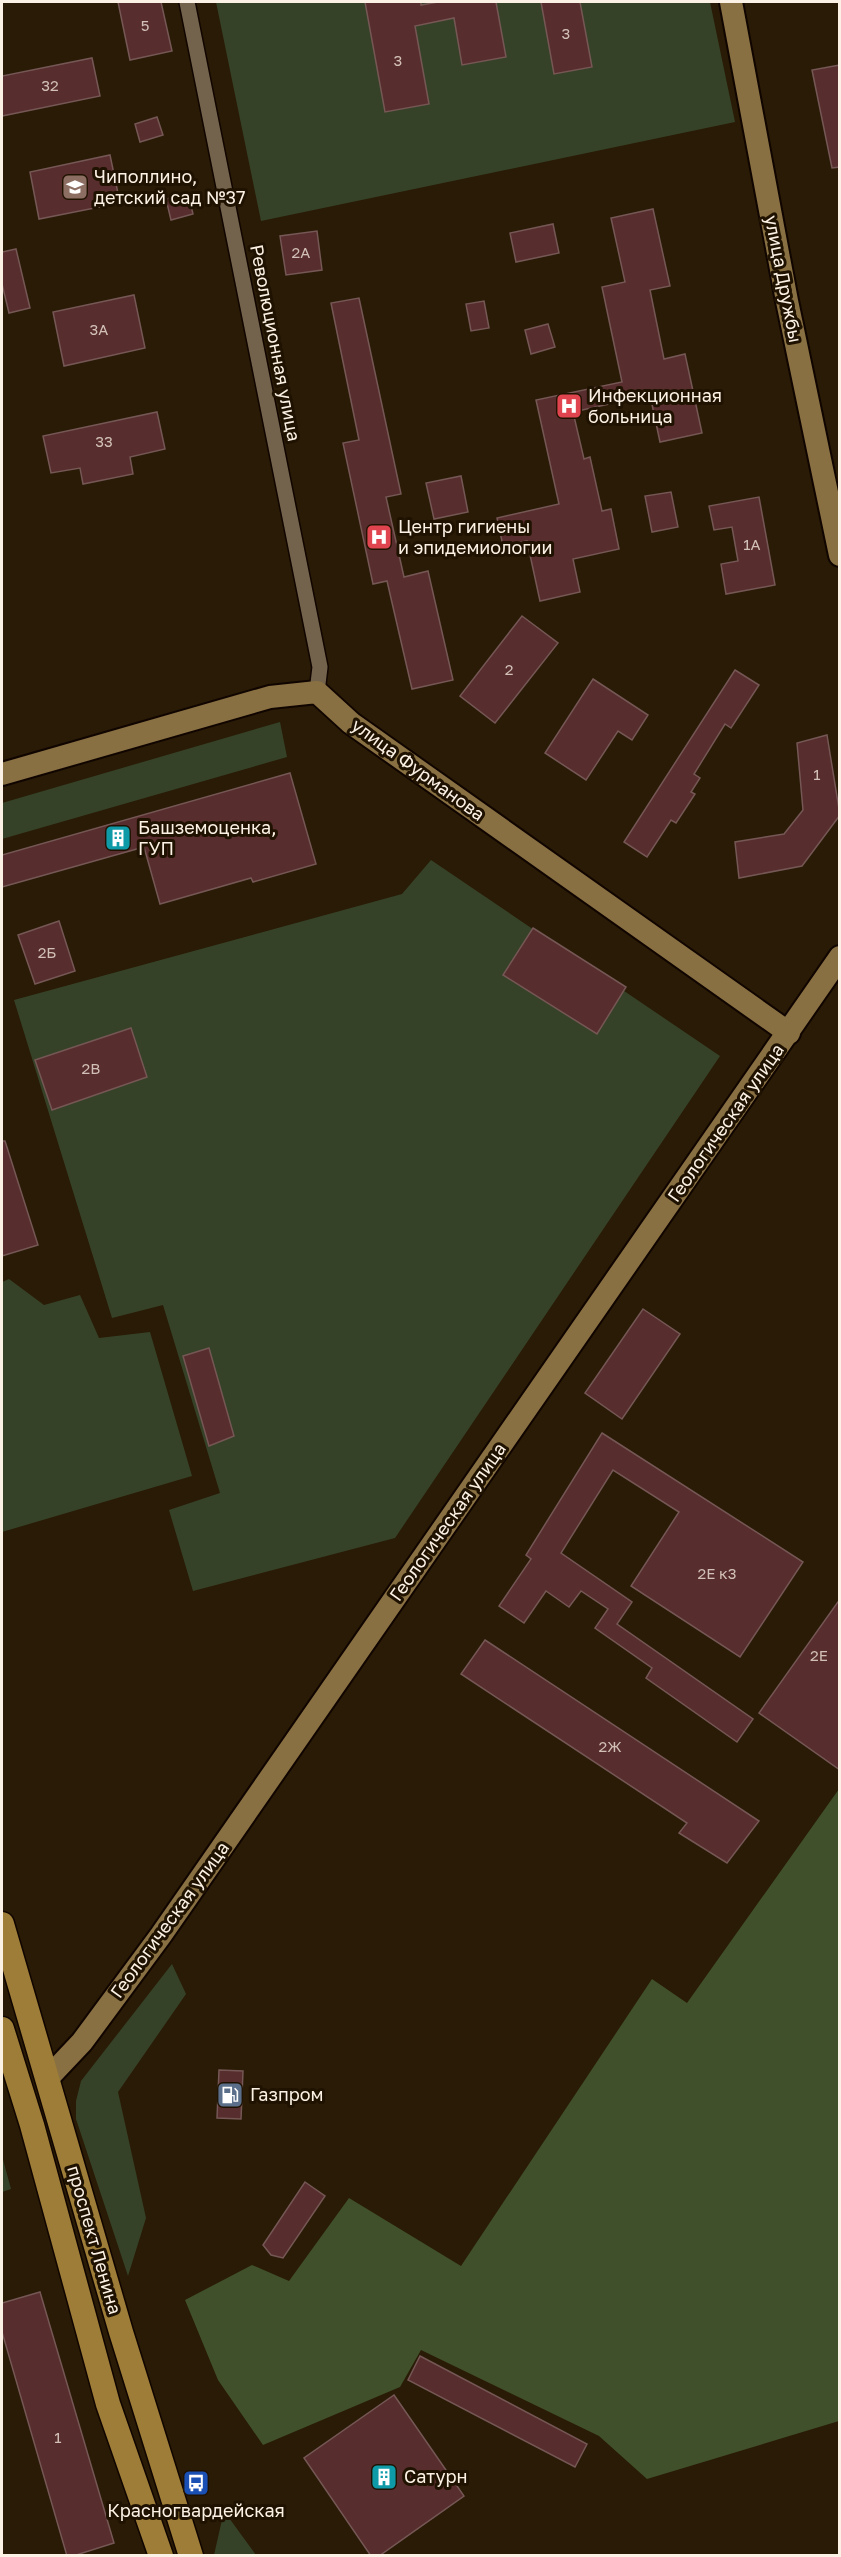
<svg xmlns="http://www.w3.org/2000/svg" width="841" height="2557" viewBox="0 0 841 2557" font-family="'Golos Text',sans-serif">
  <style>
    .green { fill: #364227 }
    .forest { fill: #40502b }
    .building { fill: #572d2d; stroke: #755755; stroke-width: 1.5 }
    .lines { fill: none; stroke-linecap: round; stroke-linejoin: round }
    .street-casing { stroke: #110500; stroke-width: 18 }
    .secondary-casing { stroke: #110500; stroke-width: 26 }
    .primary-casing { stroke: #110500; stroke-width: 27 }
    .street { stroke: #74634c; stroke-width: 15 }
    .secondary { stroke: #887042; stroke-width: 22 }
    .primary { stroke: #9d7d37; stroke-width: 24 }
    .labels { text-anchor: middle; stroke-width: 6; stroke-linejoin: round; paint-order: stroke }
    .number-label { font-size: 15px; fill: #d2c0b6 }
    .poi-label { font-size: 18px; fill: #fbf1e4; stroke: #1f1200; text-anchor: start }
    .street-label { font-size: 18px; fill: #fbf1e4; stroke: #1f1200 }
  </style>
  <rect width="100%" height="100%" fill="#291b06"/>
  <g class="green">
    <polygon points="216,2 710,2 735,122 261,221"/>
    <polygon points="280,722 287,757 2,839 2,803"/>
    <polygon points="431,860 720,1056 395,1538 193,1591 169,1510 220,1493 163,1305 112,1318 14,1000 402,894"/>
    <polygon points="9,1279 44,1305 80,1295 99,1338 150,1332 192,1476 2,1532 2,1282"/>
    <polygon points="172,1964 186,1994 118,2092 146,2218 128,2276 76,2119 76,2101 81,2081"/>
    <polygon points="2,2156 11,2189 2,2192"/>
    <polygon points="224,2511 256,2555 214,2555"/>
  </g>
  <polygon class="forest" points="839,1789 839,2421 647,2479 599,2436 421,2350 400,2387 263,2445 218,2380 185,2300 252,2265 289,2281 349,2198 461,2266 652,1979 687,2003"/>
  <g class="building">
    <polygon points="118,2 161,2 172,51 130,60"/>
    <polygon points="365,2 421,2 421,5 438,2 496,2 506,57 462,65 454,18 415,26 429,104 385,112"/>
    <polygon points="541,2 580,2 592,67 554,74"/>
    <polygon points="92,58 100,96 2,116 2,76"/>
    <polygon points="840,65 840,167 832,168 812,70"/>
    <polygon points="157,117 163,135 140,142 135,124"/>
    <polygon points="110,155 120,203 39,219 30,172"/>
    <polygon points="188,193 193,214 171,220 166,199"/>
    <polygon points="653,209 670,286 650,290 664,359 685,354 702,433 660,442 650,395 573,412 584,459 590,457 602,511 611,509 619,549 573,559 580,592 540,601 527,541 503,546 497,518 559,504 536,400 622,382 602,287 625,282 611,218"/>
    <polygon points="553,224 559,253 516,262 510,233"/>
    <polygon points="317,231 322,270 286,275 280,236"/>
    <polygon points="16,249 30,308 9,313 2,284 2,252"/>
    <polygon points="134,295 145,348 64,366 53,312"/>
    <polygon points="359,298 401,494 386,497 404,577 428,571 453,680 412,689 387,581 373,584 343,443 359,440 331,303"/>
    <polygon points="484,301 489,328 471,331 466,304"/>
    <polygon points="548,324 555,347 531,354 525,330"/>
    <polygon points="157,412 165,449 130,457 133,474 83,484 80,468 51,473 43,436"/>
    <polygon points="461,476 468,512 434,519 426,483"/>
    <polygon points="671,492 678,527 652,532 645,496"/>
    <polygon points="759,497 775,585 726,594 721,564 738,561 732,527 714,530 709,506"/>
    <polygon points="522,616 558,643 495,723 460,696"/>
    <polygon points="735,670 759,685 731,728 725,724 694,774 700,778 691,792 695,794 676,823 671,820 647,857 624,842"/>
    <polygon points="593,679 648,715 632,740 618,731 586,780 545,753"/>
    <polygon points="827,735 840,815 802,866 739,878 735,842 784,834 803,810 797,743"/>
    <polygon points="290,773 316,864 253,882 251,878 160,904 144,847 2,887 2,855"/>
    <polygon points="59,921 75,971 35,984 18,935"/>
    <polygon points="533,928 626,987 597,1034 503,975"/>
    <polygon points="131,1028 147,1077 52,1110 35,1060"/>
    <polygon points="2,1141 5,1141 38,1245 2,1256"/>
    <polygon points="643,1309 680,1334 622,1419 585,1393"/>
    <polygon points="209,1348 234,1436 209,1446 183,1356"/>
    <polygon points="602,1433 803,1562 740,1657 631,1586 679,1512 613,1470 561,1553 632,1602 617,1624 753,1719 737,1742 646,1678 652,1668 595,1628 608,1609 581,1591 569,1607 546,1591 524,1623 499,1606 531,1559 526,1555"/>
    <polygon points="840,1599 840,1770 759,1713"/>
    <polygon points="485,1640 759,1821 727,1863 679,1833 687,1823 461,1674"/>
    <polygon points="219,2070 243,2071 241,2119 217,2118"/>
    <polygon points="305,2182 325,2196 283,2258 271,2255 263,2245"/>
    <polygon points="40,2292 114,2543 73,2556 67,2556 2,2332 2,2303"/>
    <polygon points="420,2356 587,2444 575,2467 408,2380"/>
    <polygon points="394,2395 464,2496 379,2556 371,2556 304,2458"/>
  </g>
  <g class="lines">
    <defs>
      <polyline id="street" points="187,2 320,667 317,692"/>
      <g id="secondary">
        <polyline points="731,2 787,301 840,555"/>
        <polyline points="2,774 270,697 317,692 351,723 789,1033"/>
        <polyline points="47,2079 82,2042 161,1935 840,957"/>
      </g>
      <g id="primary">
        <polyline points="2,1924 121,2332 191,2556"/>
        <polyline points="2,2029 32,2125 108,2404 161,2556"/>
      </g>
    </defs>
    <use href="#street" class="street-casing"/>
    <use href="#secondary" class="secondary-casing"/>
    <use href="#primary" class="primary-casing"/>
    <use href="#street" class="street"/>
    <use href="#secondary" class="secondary"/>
    <use href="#primary" class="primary"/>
  </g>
  <defs>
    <symbol id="school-square" viewBox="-11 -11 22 22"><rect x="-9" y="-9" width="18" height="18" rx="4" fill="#8d6e63" stroke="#1f1200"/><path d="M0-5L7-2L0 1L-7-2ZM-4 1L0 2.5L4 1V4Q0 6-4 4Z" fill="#fff"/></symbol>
    <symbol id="hospital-square" viewBox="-11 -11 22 22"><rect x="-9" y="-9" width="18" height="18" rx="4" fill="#e0444e" stroke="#1f1200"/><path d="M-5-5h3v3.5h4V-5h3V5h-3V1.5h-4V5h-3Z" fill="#fff"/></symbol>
    <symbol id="building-square" viewBox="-11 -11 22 22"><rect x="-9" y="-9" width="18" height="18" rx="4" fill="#0f9aa8" stroke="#1f1200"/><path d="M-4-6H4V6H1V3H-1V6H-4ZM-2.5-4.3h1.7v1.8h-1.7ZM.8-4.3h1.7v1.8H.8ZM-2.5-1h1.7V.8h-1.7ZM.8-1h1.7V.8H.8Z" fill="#fff"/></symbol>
    <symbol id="fuel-square" viewBox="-11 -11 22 22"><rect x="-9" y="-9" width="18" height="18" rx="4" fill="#5c6f8a" stroke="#1f1200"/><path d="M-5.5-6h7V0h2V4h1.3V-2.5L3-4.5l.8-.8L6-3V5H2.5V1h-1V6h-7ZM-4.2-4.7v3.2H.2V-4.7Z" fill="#fff"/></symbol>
    <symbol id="bus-square" viewBox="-11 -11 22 22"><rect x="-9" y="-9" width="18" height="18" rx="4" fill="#1a4fb4" stroke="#1f1200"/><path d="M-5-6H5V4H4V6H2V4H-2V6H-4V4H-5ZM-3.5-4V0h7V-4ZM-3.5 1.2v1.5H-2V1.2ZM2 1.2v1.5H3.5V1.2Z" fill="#fff"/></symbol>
  </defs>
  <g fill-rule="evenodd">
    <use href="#school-square" x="60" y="172" width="30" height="30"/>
    <use href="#hospital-square" x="554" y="391" width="30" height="30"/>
    <use href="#hospital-square" x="364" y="522" width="30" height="30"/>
    <use href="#building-square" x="103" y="823" width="30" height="30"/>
    <use href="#fuel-square" x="215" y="2080" width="30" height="30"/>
    <use href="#building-square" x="369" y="2462" width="30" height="30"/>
    <use href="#bus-square" x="181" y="2468" width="30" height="30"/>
  </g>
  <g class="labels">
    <g class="number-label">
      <text x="145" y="31">5</text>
      <text x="566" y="39">3</text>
      <text x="398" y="66">3</text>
      <text x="50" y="91">32</text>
      <text x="301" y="258">2А</text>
      <text x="99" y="335">3А</text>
      <text x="104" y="447">33</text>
      <text x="752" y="550">1А</text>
      <text x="509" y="675">2</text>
      <text x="817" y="780">1</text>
      <text x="47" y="958">2Б</text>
      <text x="91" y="1074">2В</text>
      <text x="717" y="1579">2Е к3</text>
      <text x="819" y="1661">2Е</text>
      <text x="610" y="1752">2Ж</text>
      <text x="58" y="2443">1</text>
    </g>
    <g class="poi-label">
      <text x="94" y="183">Чиполлино,<tspan x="94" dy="21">детский сад №37</tspan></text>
      <text x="588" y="402">Инфекционная<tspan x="588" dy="21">больница</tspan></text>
      <text x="398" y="533">Центр гигиены<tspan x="398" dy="21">и эпидемиологии</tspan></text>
      <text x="138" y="834">Башземоценка,<tspan x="138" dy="21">ГУП</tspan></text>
      <text x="250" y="2101">Газпром</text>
      <text x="404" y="2483">Сатурн</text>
      <text x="196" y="2517" text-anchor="middle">Красногвардейская</text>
    </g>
    <g class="street-label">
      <text transform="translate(783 279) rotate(79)" y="6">улица Дружбы</text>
      <text transform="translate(275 343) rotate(79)" y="6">Революционная улица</text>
      <text transform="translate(418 770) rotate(36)" y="6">улица Фурманова</text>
      <text transform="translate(726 1123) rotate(-55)" y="6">Геологическая улица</text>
      <text transform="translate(448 1522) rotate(-55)" y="6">Геологическая улица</text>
      <text transform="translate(170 1920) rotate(-54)" y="6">Геологическая улица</text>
      <text transform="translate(94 2240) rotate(74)" y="6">проспект Ленина</text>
    </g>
  </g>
  <rect width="841" height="2557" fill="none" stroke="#fbf1e4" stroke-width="6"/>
</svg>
